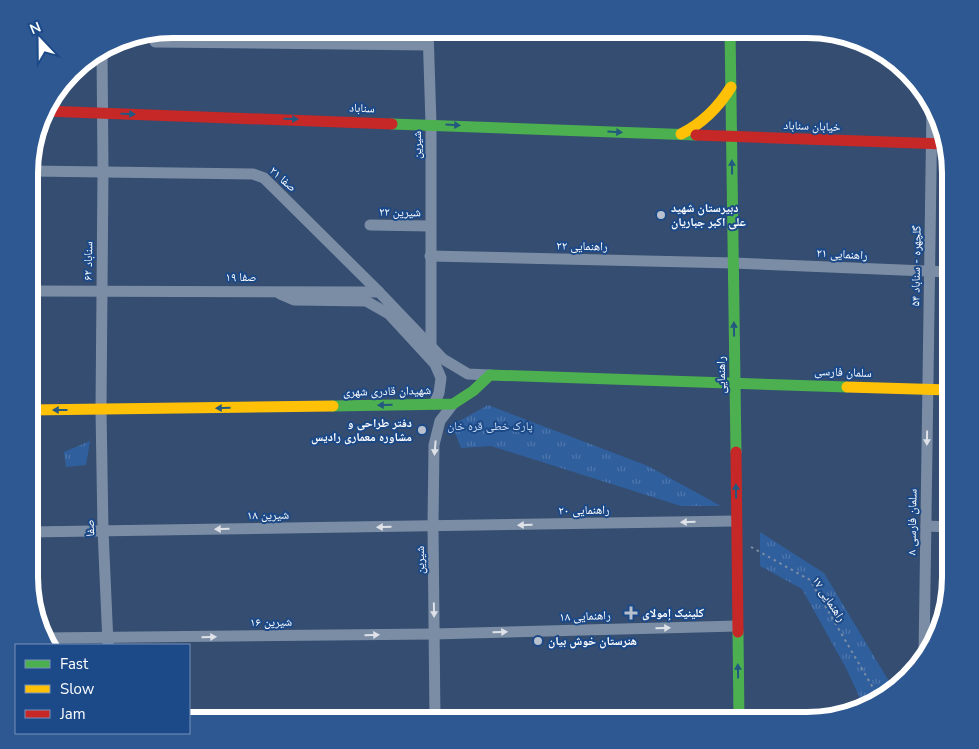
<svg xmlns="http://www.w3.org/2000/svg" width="979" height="749" viewBox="0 0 979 749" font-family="'Nunito Sans','Noto Naskh Arabic',sans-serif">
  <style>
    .grass { fill: url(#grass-tufts) }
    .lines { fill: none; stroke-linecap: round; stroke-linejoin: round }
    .path { stroke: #7b8da5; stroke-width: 2; stroke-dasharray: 2.5 4; stroke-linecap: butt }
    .street { stroke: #7b8da5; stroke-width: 11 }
    .fast { stroke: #4caf50; stroke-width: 11 }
    .slow { stroke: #ffc107; stroke-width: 11 }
    .jam { stroke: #c62828; stroke-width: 11 }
    .oneway { fill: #235880 }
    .oneway2 { fill: #dee2e8 }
    .poi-dot { fill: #b8c1cd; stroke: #1c4988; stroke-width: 2 }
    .labels { text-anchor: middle; stroke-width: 4; stroke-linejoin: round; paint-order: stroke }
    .street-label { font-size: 12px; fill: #fff; stroke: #1c4988 }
    .poi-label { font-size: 12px; font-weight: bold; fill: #fff; stroke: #1c4988; text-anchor: start }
    .park-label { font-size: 12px; fill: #cadef9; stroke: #1c4988 }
    .rim { fill: none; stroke: #fff; stroke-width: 6 }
  </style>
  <defs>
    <pattern id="grass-tufts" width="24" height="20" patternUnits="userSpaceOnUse" patternTransform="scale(1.25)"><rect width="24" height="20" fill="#305f9e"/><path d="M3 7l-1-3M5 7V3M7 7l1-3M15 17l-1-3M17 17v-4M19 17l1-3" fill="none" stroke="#4f77ad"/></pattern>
  </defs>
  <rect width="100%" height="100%" fill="#344d70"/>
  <g class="grass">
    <polygon points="488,405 648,466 721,506 681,506 491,446 461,448 452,425"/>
    <polygon points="90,441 86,465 66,467 64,452"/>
    <polygon points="760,532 824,573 893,688 870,706 864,707 847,670 802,589 760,566"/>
  </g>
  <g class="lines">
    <polyline class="path" points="751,547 810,580 879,698"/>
    <g class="street">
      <polyline points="428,29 431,124 431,345"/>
      <polyline points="155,42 428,45"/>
      <polyline points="102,50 103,171 101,410 103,530 108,644"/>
      <polyline points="30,171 253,174 264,178 379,292 443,359 468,374 490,375"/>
      <polyline points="370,225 430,226"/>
      <polyline points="430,256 733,263 950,272"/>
      <polyline points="30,291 379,292"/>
      <polyline points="280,294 294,300 366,301 389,314 435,364 441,378 439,393 434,404"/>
      <polyline points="926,526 950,527"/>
      <polyline points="29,532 736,521"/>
      <polyline points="43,638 434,634 737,626"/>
      <polyline points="924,656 932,104"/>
      <polyline points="435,720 433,526 434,445 440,421 453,404"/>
    </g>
    <g class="fast">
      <polyline points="730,29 736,452"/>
      <polyline points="392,124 696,135"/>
      <polyline points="333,406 453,404 473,391 490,375 847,387"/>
      <polyline points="738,632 739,720"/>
    </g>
    <g class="slow">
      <path d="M 681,134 C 703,123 718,108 731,87"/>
      <polyline points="847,387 950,390"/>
      <polyline points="29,410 333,406"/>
    </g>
    <g class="jam">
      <polyline points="44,111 392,124"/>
      <polyline points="696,135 944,144"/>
      <polyline points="736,452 738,632"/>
    </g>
  </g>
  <defs><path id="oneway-solid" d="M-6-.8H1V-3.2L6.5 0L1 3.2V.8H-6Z" transform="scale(1.25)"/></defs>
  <g class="oneway">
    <use href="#oneway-solid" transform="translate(128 114) rotate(2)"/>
    <use href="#oneway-solid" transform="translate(291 119) rotate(2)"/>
    <use href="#oneway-solid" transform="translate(453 125) rotate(3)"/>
    <use href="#oneway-solid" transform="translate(615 132) rotate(3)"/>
    <use href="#oneway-solid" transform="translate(732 167) rotate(-91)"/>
    <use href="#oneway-solid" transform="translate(734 329) rotate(-91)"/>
    <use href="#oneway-solid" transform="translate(385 405) rotate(179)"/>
    <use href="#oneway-solid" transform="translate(223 408) rotate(179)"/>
    <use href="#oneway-solid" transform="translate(60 410) rotate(180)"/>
    <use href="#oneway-solid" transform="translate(736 491) rotate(-91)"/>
    <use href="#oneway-solid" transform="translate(738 671) rotate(-91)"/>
  </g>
  <g class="oneway2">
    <use href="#oneway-solid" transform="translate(927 438) rotate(91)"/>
    <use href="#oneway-solid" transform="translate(435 448) rotate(95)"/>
    <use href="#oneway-solid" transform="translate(688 522) rotate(179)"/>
    <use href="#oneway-solid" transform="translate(525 525) rotate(179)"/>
    <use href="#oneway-solid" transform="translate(384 527) rotate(179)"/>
    <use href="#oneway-solid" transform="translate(222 529) rotate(179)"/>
    <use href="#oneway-solid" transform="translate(434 610) rotate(89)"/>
    <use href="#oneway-solid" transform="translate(663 628) rotate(-2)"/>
    <use href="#oneway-solid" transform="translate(500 632) rotate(-2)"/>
    <use href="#oneway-solid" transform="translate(372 635) rotate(-1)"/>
    <use href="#oneway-solid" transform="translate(209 637) rotate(-1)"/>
  </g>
  <g class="poi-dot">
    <circle cx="661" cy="215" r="5"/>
    <circle cx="422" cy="430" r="5"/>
    <path d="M628.5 605.5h5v5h5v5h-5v5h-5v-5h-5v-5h5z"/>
    <circle cx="538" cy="641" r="5"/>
  </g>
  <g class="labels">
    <g class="street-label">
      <text transform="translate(362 108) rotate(2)" y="4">سناباد</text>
      <text transform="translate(812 126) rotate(2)" y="4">خیابان سناباد</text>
      <text transform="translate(417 145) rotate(-90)" y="4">شیرین</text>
      <text transform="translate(283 179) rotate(41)" y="4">صفا ۲۱</text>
      <text transform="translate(400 212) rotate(1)" y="4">شیرین ۲۲</text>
      <text transform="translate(582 246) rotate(1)" y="4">راهنمایی ۲۲</text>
      <text transform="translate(842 254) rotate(3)" y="4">راهنمایی ۲۱</text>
      <text transform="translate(88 261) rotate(-89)" y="4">سناباد ۶۲</text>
      <text transform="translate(916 266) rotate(-89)" y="4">گلچهره - سناباد ۵۴</text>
      <text x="241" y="281">صفا ۱۹</text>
      <text transform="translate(843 372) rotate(2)" y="4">سلمان فارسی</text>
      <text transform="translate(721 375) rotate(-91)" y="4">راهنمایی</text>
      <text transform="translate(387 391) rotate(-1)" y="4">شهیدان قادری شهری</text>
      <text transform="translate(584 510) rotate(-1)" y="4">راهنمایی ۲۰</text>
      <text transform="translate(268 515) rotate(-1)" y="4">شیرین ۱۸</text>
      <text transform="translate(912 522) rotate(-89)" y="4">سلمان فارسی ۸</text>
      <text transform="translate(90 528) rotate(-92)" y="4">صفا</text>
      <text transform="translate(420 560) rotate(-91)" y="4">شیرین</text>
      <text transform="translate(829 599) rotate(57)" y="4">راهنمایی ۱۷</text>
      <text transform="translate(585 616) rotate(-2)" y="4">راهنمایی ۱۸</text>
      <text transform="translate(271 622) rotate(-1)" y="4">شیرین ۱۶</text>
    </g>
    <g class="poi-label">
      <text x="671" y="212">دبیرستان شهید<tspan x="671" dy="14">علی اکبر جباریان</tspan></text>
      <text x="412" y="427" text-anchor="end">دفتر طراحی و<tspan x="412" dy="14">مشاوره معماری رادیس</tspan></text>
      <text x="642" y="617">کلینیک إمولای</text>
      <text x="548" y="645">هنرستان خوش بیان</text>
    </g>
    <g class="park-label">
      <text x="490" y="430">پارک خطی قره خان</text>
    </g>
  </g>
  <path d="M0 0H979V749H0ZM173 38H807A135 135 0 0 1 942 173V577A135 135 0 0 1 807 712H173A135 135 0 0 1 38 577V173A135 135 0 0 1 173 38Z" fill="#2e5892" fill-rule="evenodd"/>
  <path class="rim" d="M173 38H807A135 135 0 0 1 942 173V577A135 135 0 0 1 807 712H173A135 135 0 0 1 38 577V173A135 135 0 0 1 173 38Z"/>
  <rect x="15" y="644" width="175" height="90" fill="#1c4988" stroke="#7792b8"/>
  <rect x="25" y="660" width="25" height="8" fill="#4caf50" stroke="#7792b8"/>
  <text x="60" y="669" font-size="15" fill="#ffffff">Fast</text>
  <rect x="25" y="685" width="25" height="8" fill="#ffc107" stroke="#7792b8"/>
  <text x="60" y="694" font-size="15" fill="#ffffff">Slow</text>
  <rect x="25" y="710" width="25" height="8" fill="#c62828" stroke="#7792b8"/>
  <text x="60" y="719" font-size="15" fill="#ffffff">Jam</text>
  <g transform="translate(40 40) rotate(338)" stroke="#1c4988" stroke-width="4" paint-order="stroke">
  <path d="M0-4L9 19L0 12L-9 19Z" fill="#ffffff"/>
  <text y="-8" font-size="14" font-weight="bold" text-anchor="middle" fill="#ffffff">N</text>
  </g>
</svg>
